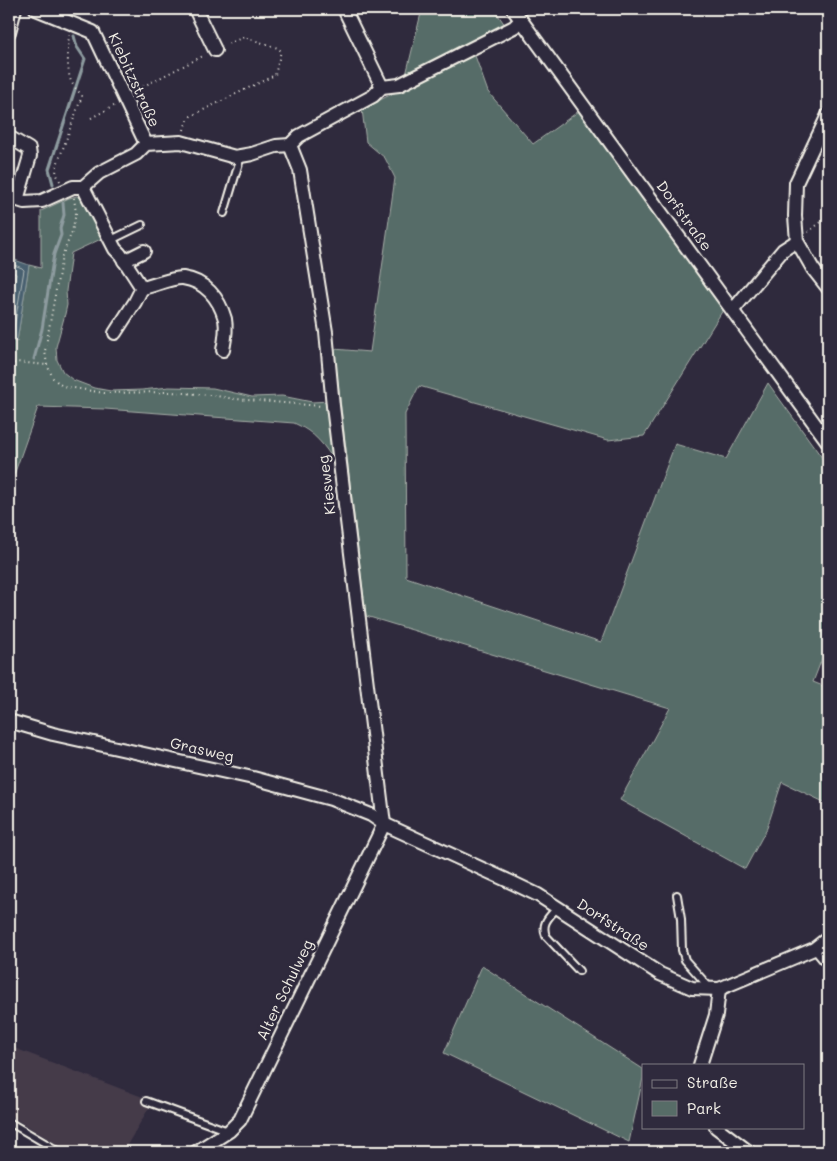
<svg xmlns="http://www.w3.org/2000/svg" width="837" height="1161" viewBox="0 0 837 1161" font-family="Mali,sans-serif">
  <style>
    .built { fill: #443a4a }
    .green { fill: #576c67; stroke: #a6aea8 }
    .water { fill: #48616f; stroke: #8d9b9f }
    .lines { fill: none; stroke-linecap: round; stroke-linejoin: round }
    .shore { stroke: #afb7b8; stroke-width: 1 }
    .stream { stroke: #8d9b9f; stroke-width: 3 }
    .service-casing { stroke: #f4f1e8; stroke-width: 10 }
    .minor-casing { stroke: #f4f1e8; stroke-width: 16 }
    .path { stroke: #f4f1e8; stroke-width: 2; stroke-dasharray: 1 4; stroke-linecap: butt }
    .service { stroke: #2f2a3d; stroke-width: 6 }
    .minor { stroke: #2f2a3d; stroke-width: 12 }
    .labels { text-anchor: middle; stroke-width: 5; stroke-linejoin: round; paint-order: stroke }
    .street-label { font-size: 15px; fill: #f4f1e8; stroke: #2f2a3d }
  </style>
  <rect width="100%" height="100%" fill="#2f2a3d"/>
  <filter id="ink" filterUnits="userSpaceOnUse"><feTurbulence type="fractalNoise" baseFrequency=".02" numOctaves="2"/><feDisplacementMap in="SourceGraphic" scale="10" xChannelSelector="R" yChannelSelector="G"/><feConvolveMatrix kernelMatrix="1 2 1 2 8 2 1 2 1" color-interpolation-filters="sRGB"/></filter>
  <g filter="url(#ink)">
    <polygon class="built" points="9,1046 153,1101 123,1152 70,1152 9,1115"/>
    <g class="green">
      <polygon points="422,9 494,9 505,25 406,75"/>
      <polygon points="474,53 488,92 533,144 579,111 723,310 644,436 608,440 419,386 405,414 406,577 601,642 675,444 726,459 768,383 828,466 828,643 813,682 828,688 828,804 782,782 767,828 745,869 620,800 670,708 366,616 334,349 370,352 395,178 385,158 366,142 362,109"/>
      <path d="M 77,196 L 82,199 L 103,238 L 71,253 L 66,291 L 67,305 L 65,314 L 56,347 L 57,360 L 63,372 L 73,380 L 94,388 L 111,391 L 142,390 L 169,387 L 213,388 L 252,397 L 282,396 L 312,402 L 330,401 L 337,465 C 325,446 315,432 294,423 L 105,409 L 38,407 L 9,489 L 9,341 L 17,341 L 29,265 L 41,268 L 41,211 L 69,198 Z"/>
      <polygon points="482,966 643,1069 643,1078 629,1142 444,1053"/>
    </g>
    <polygon class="water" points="9,258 29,265 17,341 9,341"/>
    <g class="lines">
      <g class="shore">
        <polyline points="9,263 22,268 24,270 13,334 9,336"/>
        <polyline points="9,270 16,274 9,320"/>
      </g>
      <g class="stream">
        <polyline points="82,12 83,9"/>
        <polyline points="53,184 49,169 85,59 77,47 74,36"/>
        <polyline points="34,359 42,329 54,254 61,235 60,228 64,215 63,203"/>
      </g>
      <defs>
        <g id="service">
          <polyline points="224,213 241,156"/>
          <polyline points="111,240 142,225"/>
          <polyline points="677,895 681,919 682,950 685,960 709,987"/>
          <path d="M 557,908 C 549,917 541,923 546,936 L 579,971"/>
          <polyline points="814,949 828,966"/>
          <polyline points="146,1101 228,1131"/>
          <polyline points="9,1122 60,1152"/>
        </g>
        <g id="minor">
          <polyline points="36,9 93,32 146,144"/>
          <polyline points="195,9 215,50"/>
          <polyline points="344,9 382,87"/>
          <polyline points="513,9 828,442"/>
          <polyline points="9,32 15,9"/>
          <polyline points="828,115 796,183 795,216 797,241 813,269 828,288"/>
          <polyline points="9,137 29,149 30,156 17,200"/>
          <polyline points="290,145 300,170 326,332 333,406 384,824"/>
          <polyline points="83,187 115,249 120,254 142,288 135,302 115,333"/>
          <polyline points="9,197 24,202 42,201 73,187 83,187 99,173 136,154 146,144 181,142 235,157 252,154 276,146 290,145 299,136 373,96 382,87 399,85 514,27 521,20"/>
          <polyline points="124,261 144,251"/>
          <path d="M 142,288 C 153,286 173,277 183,278 C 205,281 219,298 225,319 C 227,329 225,340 223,350"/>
          <polyline points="733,310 783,250 797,241"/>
          <polyline points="9,721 53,734 253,778 331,799 371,815 384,824 513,883 538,895 660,974 692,988 719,989 814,949 828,938"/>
          <polyline points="700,1065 716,1015 719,989"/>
          <polyline points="716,1127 749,1152"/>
          <polyline points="196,1152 229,1131 240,1120 384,824"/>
        </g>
      </defs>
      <use href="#service" class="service-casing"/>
      <use href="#minor" class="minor-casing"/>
      <g class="path">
        <polyline points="134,91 205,55"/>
        <polyline points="91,118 114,106"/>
        <polyline points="184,130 186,123 191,116 275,75 281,51 278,48 244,37 225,45"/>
        <path d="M 60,181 L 56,173 L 57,165 L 82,96 C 79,92 75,88 72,83 C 66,73 68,47 69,35"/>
        <polyline points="74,198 76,213 72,232 62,256 45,351 47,365 53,378 62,386 104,393 172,392 210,395 235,399 321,406"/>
        <polyline points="808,232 828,217"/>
        <polyline points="9,365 17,362 47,365"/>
      </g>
      <use href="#service" class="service"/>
      <use href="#minor" class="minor"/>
    </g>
  </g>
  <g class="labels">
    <g class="street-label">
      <text transform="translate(134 80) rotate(65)" y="5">Kiebitzstraße</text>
      <text transform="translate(684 216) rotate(54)" y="5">Dorfstraße</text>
      <text transform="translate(327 485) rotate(-97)" y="5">Kiesweg</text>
      <text transform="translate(202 750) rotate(13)" y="5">Grasweg</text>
      <text transform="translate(613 925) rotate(33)" y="5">Dorfstraße</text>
      <text transform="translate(285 990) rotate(-64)" y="5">Alter Schulweg</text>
    </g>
  </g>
  <rect width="837" height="1161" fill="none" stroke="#2f2a3d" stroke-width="30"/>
  <rect x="15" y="15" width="807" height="1131" fill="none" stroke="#f4f1e8" stroke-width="2" filter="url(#ink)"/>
  <rect x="642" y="1064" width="162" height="65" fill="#2f2a3d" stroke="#7e7a81"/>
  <rect x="652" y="1080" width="25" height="8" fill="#2f2a3d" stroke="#7e7a81"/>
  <text x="687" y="1088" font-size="15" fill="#f4f1e8">Straße</text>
  <rect x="652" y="1101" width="25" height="15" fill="#576c67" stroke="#7e7a81"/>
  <text x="687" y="1114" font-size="15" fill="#f4f1e8">Park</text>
</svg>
